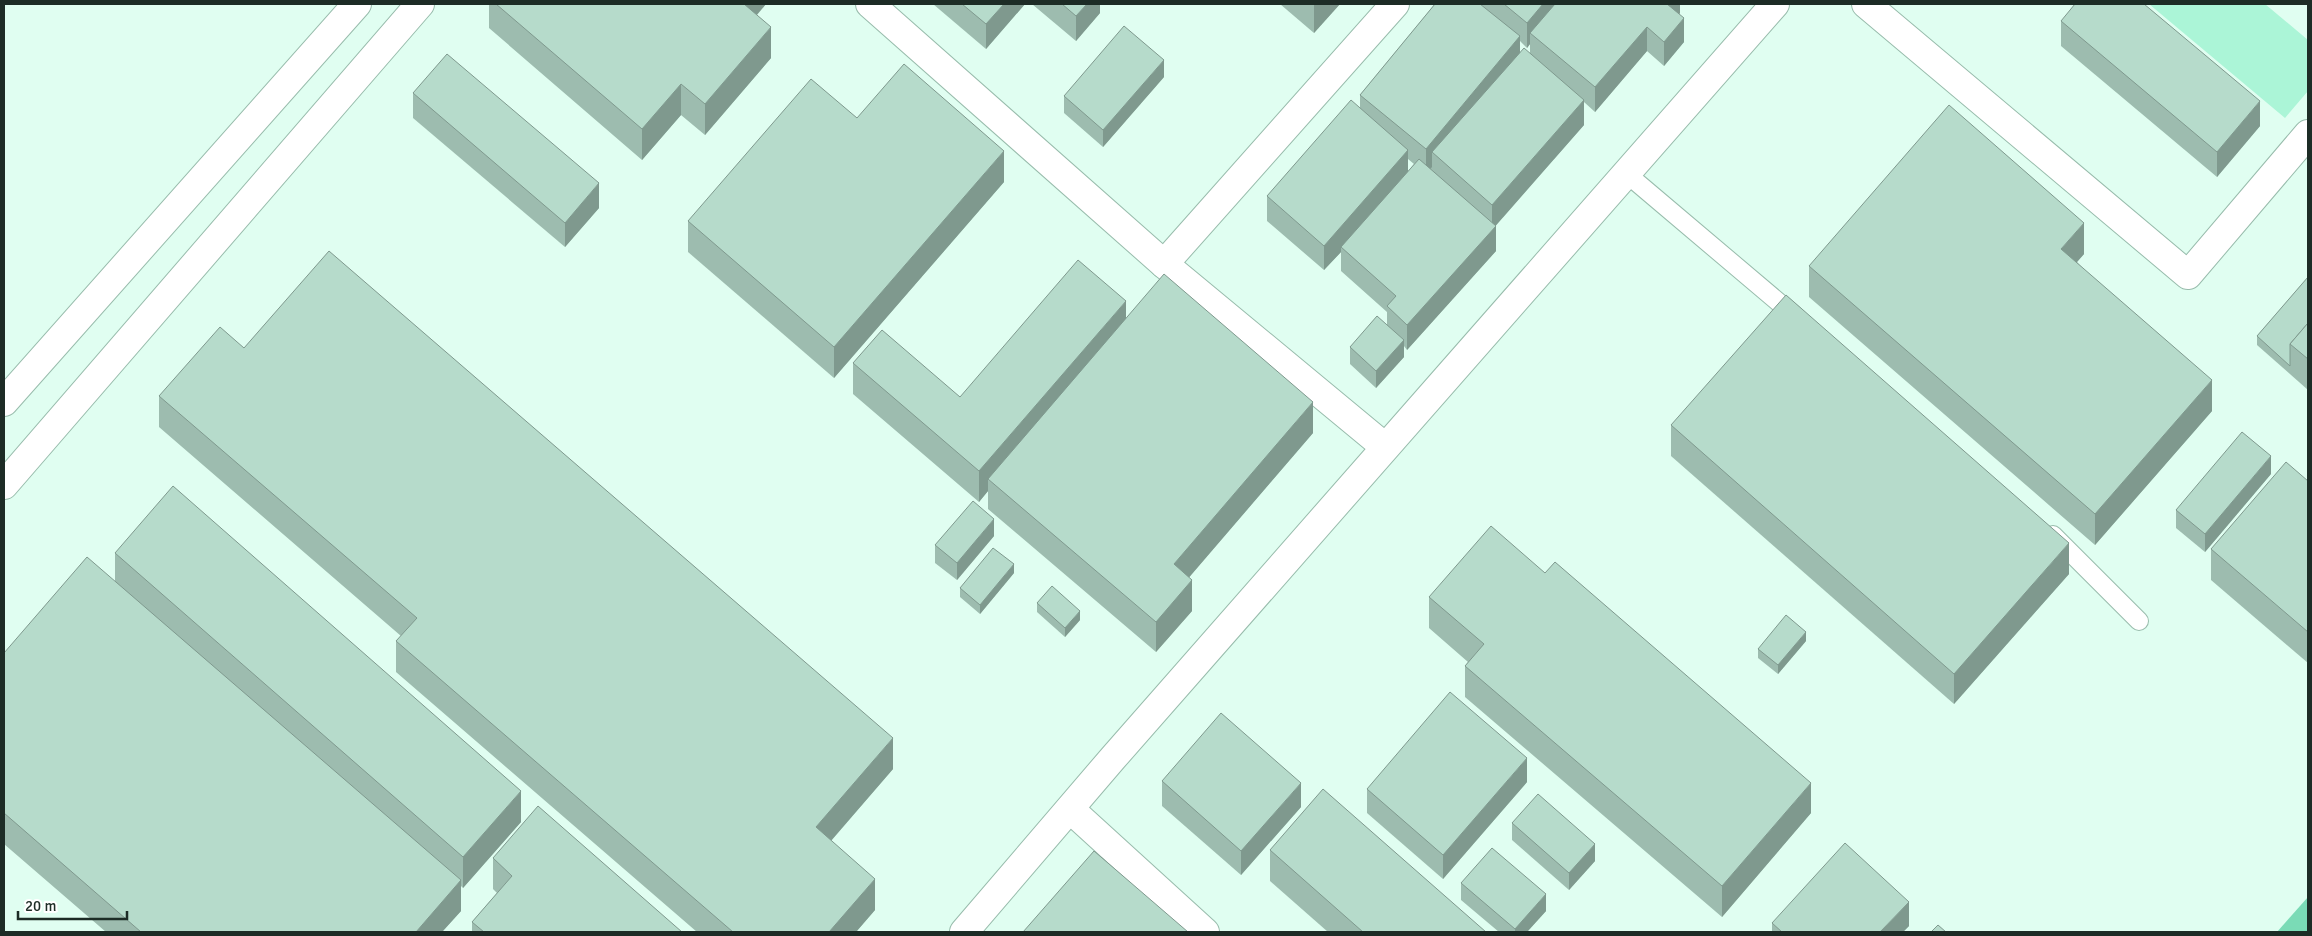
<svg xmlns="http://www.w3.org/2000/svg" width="2312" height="936" viewBox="0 0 2312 936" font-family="Signika,sans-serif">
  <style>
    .green { fill: #abf5d7 }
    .water { fill: #7adbb6 }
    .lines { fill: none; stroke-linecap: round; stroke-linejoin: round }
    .service-casing { stroke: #98bcac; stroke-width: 20 }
    .minor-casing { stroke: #98bcac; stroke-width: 30 }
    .tertiary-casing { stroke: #98bcac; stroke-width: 30 }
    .service { stroke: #fff; stroke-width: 18 }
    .minor { stroke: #fff; stroke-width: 28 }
    .tertiary { stroke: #fff; stroke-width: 28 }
    .wall { fill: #9dbcaf; fill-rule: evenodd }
    .shaded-wall { fill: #7f998e }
    .building { fill: #b6dbcb; stroke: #7f998e }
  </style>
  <rect width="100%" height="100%" fill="#e0fef1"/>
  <polygon class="green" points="2149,4 2265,4 2308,40 2308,91 2285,118"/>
  <polygon class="water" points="2308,897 2308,932 2277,932"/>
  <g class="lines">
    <defs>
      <g id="service">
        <polyline points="1627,174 1796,317"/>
        <polyline points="2053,535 2139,621"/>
      </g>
      <g id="minor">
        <polyline points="1866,4 2188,275 2308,134"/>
        <polyline points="1164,264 1395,4"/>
        <polyline points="1070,809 1205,932"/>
      </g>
      <g id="tertiary">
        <polyline points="870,4 1164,264 1385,447"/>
        <polyline points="4,402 357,4"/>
        <polyline points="4,485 420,4"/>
        <polyline points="964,932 1113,758 1775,4"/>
      </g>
    </defs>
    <use href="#service" class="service-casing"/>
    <use href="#minor" class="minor-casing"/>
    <use href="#tertiary" class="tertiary-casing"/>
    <use href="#service" class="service"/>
    <use href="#minor" class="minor"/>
    <use href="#tertiary" class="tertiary"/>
  </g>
  <g class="wall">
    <polygon points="489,4 766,4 757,15 771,58 705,135 681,115 642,160 489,28"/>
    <polygon points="933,4 1025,4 986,49"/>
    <polygon points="1032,4 1100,4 1100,13 1076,41"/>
    <polygon points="1280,4 1340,4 1314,33"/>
    <path d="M 1435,4 L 1680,4 L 1680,13 L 1679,14 L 1684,42 L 1664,66 L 1647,51 L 1595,112 L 1584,102 L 1584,125 L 1495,226 L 1496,251 L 1407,350 L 1404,346 L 1404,357 L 1376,388 L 1350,364 L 1350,347 L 1387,325 L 1387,312 L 1341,271 L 1341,252 L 1324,270 L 1267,221 L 1267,196 L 1360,107 L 1360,95 ZM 1520,41 L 1527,48 L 1530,44 L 1530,53 L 1520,52 ZM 1408,159 L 1414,164 L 1408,171 Z"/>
    <polygon points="2061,21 2260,126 2217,177 2061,46"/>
    <polygon points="1164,77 1103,147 1064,113 1064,96"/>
    <polygon points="413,93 599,208 565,247 413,118"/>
    <polygon points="857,118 1004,182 834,378 688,252 688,221"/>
    <polygon points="2084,254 2077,262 2212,411 2095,545 1809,297 1809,266"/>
    <polygon points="2308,277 2308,390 2257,345 2257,336"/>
    <polygon points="1126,318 1313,433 1189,577 1192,611 1156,652 988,509 988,491 979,502 853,394 853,363 960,397"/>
    <polygon points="244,348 893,769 831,841 875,910 856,932 697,932 396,672 396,641 401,636 159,427 159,396"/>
    <polygon points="1671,425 2069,574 1954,704 1671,456"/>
    <polygon points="2271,474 2205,552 2176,528 2176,510"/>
    <polygon points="2308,481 2308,663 2211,580 2211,549"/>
    <polygon points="994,536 957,580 935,563 935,545"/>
    <polygon points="115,553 521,822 463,888 461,886 461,911 442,932 106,932 4,844 4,653 115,581"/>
    <polygon points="1014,573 980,614 960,597 960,588"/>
    <polygon points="1429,597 1811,813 1722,917 1465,697 1465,666 1468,662 1429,628"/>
    <polygon points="1037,603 1080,620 1065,637 1037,612"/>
    <polygon points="1806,641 1778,674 1758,658 1758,649"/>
    <polygon points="1162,781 1301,807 1241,875 1162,806"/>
    <polygon points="1527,782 1443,879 1367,813 1367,789"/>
    <polygon points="1512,823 1595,861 1569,890 1512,840"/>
    <polygon points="1270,850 1486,932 1328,932 1270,881"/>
    <polygon points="493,858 682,932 472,932 472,922 497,893 493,889"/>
    <polygon points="1461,883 1546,911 1527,932 1499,932 1461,900"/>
    <polygon points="1772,923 1909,926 1903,932 1772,932"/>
  </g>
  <g class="shaded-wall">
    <polygon points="742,4 766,4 742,32"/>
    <polygon points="1004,4 1025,4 986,49 986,24"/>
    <polygon points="1087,4 1100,4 1100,13 1076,41 1076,16"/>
    <polygon points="1314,4 1340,4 1314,33"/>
    <polygon points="1543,4 1564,4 1530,33 1530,44 1527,48 1527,23"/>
    <polygon points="1668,4 1680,4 1680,13 1667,29"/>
    <polygon points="1684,18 1684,42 1664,66 1664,42"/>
    <polygon points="771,27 771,58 705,135 705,104"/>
    <polygon points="1647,27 1647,51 1595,112 1595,87"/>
    <polygon points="1520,36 1520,60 1432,152 1432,167 1426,174 1426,149"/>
    <polygon points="1164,60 1164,77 1103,147 1103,130"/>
    <polygon points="681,84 681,115 642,160 642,129"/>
    <polygon points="1584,100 1584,125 1492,230 1492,205"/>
    <polygon points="2260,101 2260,126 2217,177 2217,152"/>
    <polygon points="1408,150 1408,174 1341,247 1341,252 1324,270 1324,246"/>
    <polygon points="1004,151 1004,182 834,378 834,347"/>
    <polygon points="599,183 599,208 565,247 565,223"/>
    <polygon points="2084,223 2084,254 2061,280 2061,249"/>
    <polygon points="1496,226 1496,251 1407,350 1407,325"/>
    <polygon points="1126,301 1126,332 988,479 988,491 979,502 979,471"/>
    <polygon points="1404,340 1404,357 1376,388 1376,371"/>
    <polygon points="2212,380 2212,411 2095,545 2095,514"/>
    <polygon points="1313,402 1313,433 1174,595 1174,564"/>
    <polygon points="2271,456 2271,474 2205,552 2205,534"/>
    <polygon points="994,519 994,536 957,580 957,563"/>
    <polygon points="2069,543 2069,574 1954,704 1954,674"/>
    <polygon points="1014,564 1014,573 980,614 980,605"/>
    <polygon points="1192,580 1192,611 1156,652 1156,622"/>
    <polygon points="1080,611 1080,620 1065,637 1065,628"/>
    <polygon points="1806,632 1806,641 1778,674 1778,665"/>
    <polygon points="893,738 893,769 816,858 816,827"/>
    <polygon points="1527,758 1527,782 1443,879 1443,855"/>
    <polygon points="1301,783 1301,807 1241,875 1241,851"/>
    <polygon points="1811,783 1811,813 1722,917 1722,886"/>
    <polygon points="521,791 521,822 463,888 463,857"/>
    <polygon points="1595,844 1595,861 1569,890 1569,873"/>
    <polygon points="875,879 875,910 856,932 829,932"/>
    <polygon points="461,880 461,911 442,932 416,932"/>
    <polygon points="1546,894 1546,911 1527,932 1515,932 1515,929"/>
    <polygon points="1909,902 1909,926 1903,932 1880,932"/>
  </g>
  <g class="building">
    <polygon points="496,4 744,4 771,27 705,104 681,84 642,129"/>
    <polygon points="962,4 1004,4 986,24"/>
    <polygon points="1062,4 1087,4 1076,16"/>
    <polygon points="1435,4 1480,4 1520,36 1426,149 1360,95"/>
    <polygon points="1504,4 1543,4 1527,23"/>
    <polygon points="1555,4 1668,4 1667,4 1684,18 1664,42 1647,27 1595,87 1530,33"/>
    <polygon points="2075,4 2144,4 2260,101 2217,152 2061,21"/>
    <polygon points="1124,26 1164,60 1103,130 1064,96"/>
    <polygon points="1524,48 1584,100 1492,205 1432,152"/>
    <polygon points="447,54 599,183 565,223 413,93"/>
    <polygon points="904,64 1004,151 834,347 688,221 811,79 857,118"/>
    <polygon points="1351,100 1408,150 1324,246 1267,196"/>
    <polygon points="1949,105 2084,223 2061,249 2212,380 2095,514 1809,266"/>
    <polygon points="1419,159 1496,226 1407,325 1387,306 1396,296 1341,247"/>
    <polygon points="329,251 893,738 816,827 875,879 829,932 733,932 396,641 417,618 159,396 220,327 244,348"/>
    <polygon points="1078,260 1126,301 979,471 853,363 882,330 960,397"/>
    <polygon points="1164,274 1313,402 1174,564 1192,580 1156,622 988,479"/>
    <polygon points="2308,277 2308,323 2290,344 2290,366 2257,336"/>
    <polygon points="1786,295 2069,543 1954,674 1671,425"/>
    <polygon points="1377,316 1404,340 1376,371 1350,347"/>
    <polygon points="2308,323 2308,359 2290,344"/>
    <polygon points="2242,432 2271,456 2205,534 2176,510"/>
    <polygon points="2286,462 2308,481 2308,632 2211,549"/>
    <polygon points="173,486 521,791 463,857 115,553"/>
    <polygon points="973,501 994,519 957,563 935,545"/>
    <polygon points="1491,526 1545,573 1555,562 1811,783 1722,886 1465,666 1484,644 1429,597"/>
    <polygon points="993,548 1014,564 980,605 960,588"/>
    <polygon points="87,557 461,880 416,932 141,932 4,813 4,653"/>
    <polygon points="1052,586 1080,611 1065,628 1037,603"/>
    <polygon points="1786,615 1806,632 1778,665 1758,649"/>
    <polygon points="1450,692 1527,758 1443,855 1367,789"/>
    <polygon points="1221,713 1301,783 1241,851 1162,781"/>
    <polygon points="1323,789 1486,932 1363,932 1270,850"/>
    <polygon points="1538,794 1595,844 1569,873 1512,823"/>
    <polygon points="538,806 682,932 484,932 472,922 512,876 493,858"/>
    <polygon points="1845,843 1909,902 1880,932 1782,932 1772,923"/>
    <polygon points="1492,848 1546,894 1515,929 1461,883"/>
    <polygon points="1094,851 1188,932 1023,932"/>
    <polygon points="1938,925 1946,932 1931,932"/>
  </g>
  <rect width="2312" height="936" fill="none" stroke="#1d2c26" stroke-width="10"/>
  <path d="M18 911v8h109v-8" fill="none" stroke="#1d2c26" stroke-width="2.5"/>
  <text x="25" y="911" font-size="15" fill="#1d2c26" stroke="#ffffff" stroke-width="4" paint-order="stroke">20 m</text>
</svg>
